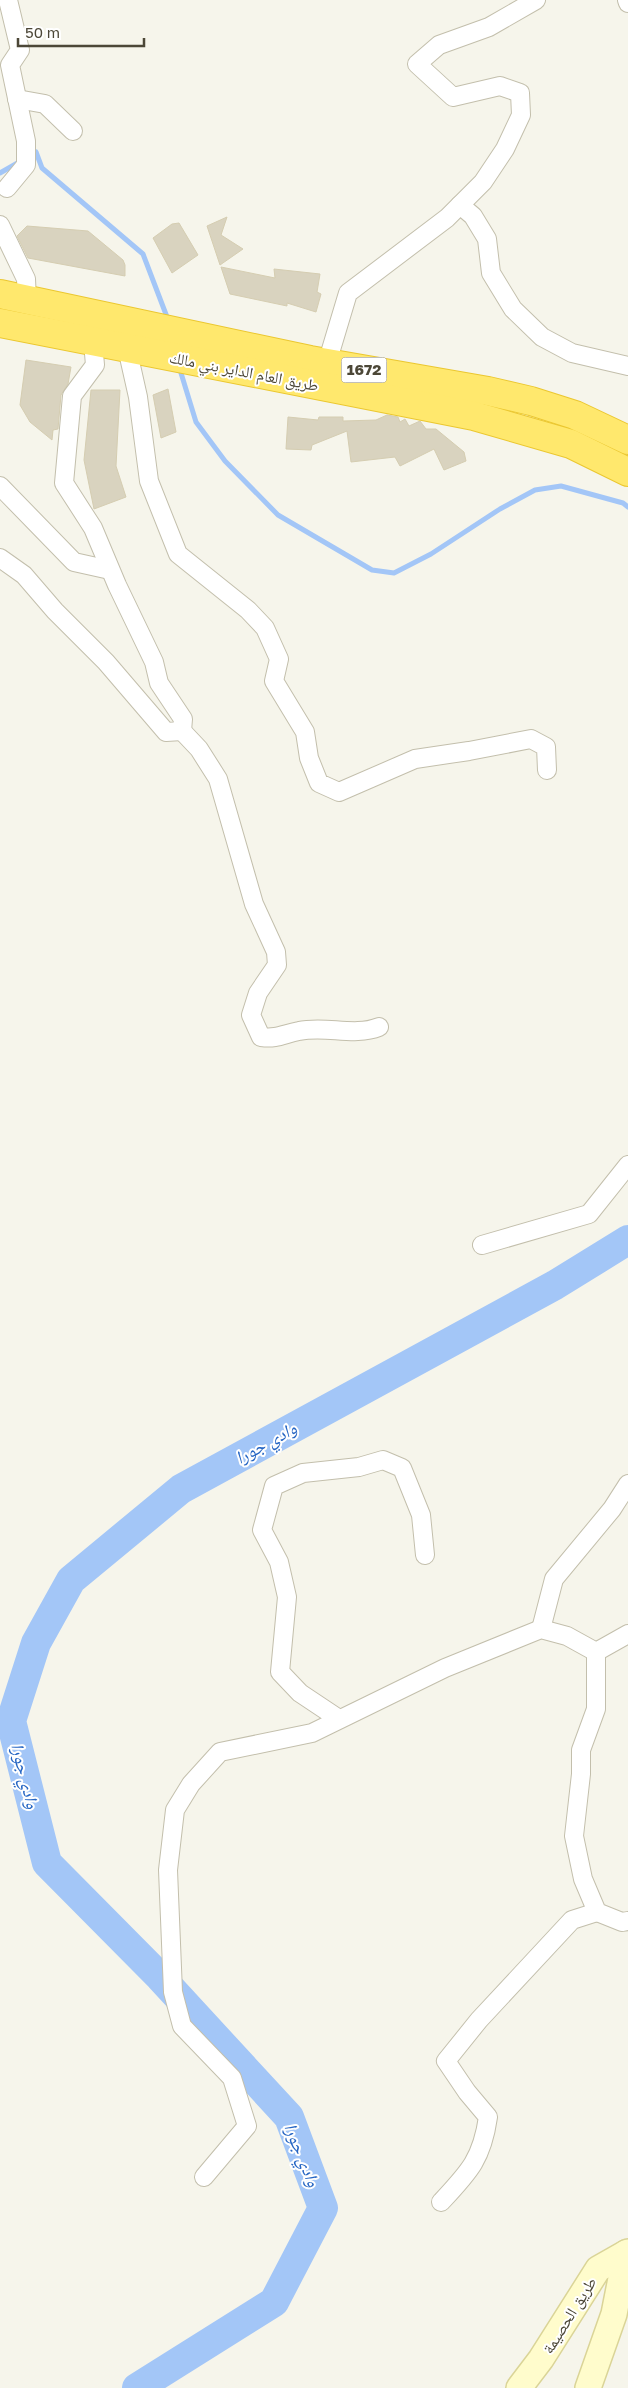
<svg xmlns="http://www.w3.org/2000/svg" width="628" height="2388" viewBox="0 0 628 2388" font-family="'Golos Text','Noto Naskh Arabic',sans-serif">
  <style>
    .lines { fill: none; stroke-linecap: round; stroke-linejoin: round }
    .stream { stroke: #a3c6f7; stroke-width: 5 }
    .river { stroke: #a3c6f7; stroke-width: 30 }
    .building { fill: #d9d3bf; stroke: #d5cdb1 }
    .street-casing { stroke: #c3bfac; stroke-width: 20 }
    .secondary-casing { stroke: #dad497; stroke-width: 28 }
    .highway-casing { stroke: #ebc730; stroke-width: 30 }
    .street { stroke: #fff; stroke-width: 18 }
    .secondary { stroke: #fffccc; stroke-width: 25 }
    .highway { stroke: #ffe86d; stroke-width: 28 }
    .labels { text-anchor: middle; stroke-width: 4; stroke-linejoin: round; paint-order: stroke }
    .shield { fill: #fff; stroke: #827e73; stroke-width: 1 }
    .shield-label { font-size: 15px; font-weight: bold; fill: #4c4737 }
    .street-label { font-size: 16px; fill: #4c4737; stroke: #fff }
    .water-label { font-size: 18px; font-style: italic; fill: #2565c3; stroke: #fff }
  </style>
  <rect width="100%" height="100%" fill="#f6f5eb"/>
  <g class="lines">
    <g class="stream">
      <polyline points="31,155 36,152 42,168 143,254 167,317"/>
      <polyline points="0,173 21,161"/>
      <polyline points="181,373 196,422 225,461 278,515 372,570 394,573 431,554 500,509 535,490 561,486 623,503 628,507"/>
    </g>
    <polyline class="river" points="137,2388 274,2302 323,2208 289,2117 160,1977 47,1863 11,1721 36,1643 71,1580 181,1489 555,1285 628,1240"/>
  </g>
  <g class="building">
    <polygon points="227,217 221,235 243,249 220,265 207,226"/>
    <polygon points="179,223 198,255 172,273 153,238 172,224"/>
    <polygon points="27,226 88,231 123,260 125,265 125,276 28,258 17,236"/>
    <polygon points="221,267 275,278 274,269 320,274 317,292 321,294 316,312 287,303 287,306 230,294"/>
    <polygon points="26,360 71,367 68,384 61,395 58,429 53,430 52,440 30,422 20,405"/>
    <polygon points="168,389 176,432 161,438 153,395"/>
    <polygon points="91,390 120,390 116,466 126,497 94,509 84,460"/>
    <polygon points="387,415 398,417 400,422 405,419 409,426 420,421 426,429 436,429 464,452 466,461 444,470 434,449 400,466 395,457 351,462 347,431 312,445 311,450 286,449 288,417 318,420 319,417 343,417 343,421 376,420"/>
  </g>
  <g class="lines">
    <defs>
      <g id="street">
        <polyline points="627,0 628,3"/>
        <polyline points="17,99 45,104 73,131"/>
        <polyline points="7,188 26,165 26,141 10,65 20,50 8,0"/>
        <polyline points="460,205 473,216 487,239 491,273 513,309 542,337 572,353 628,366"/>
        <polyline points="0,225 26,279 27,300"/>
        <polyline points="127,348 138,397 149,481 178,554 248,610 265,628 279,659 274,681 305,732 309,758 319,783 339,792 415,759 469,751 531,739 546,747 547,770"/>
        <polyline points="327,363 348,293 447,218 483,182 505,149 521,115 520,93 500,86 453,97 417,64 439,45 489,27 536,0"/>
        <polyline points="0,486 74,562 110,570"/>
        <polyline points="0,558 24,575 55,611 106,662 166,732 182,731 183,719 159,683 154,662 117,585 93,528 64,483 72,396 95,365 93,342"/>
        <path d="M 182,731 L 199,749 L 218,779 L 254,904 L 276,952 L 277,965 L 258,993 L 251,1015 L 261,1037 C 278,1039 283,1034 299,1031 C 326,1025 354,1037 379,1027"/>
        <polyline points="482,1245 589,1214 628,1165"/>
        <polyline points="541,1629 554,1579 612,1509 628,1484"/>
        <polyline points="596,1652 596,1709 581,1750 581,1774 574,1836 583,1879 597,1912 622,1922 628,1921"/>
        <polyline points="596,1652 628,1634"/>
        <polyline points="339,1719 300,1693 280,1672 287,1597 279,1562 262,1530 274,1486 303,1473 359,1467 383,1460 402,1468 421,1515 425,1555"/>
        <polyline points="204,2177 247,2126 232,2078 182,2026 173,1992 168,1870 175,1810 191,1784 220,1752 312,1733 445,1668 541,1629 567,1636 596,1652"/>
        <path d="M 441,2202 C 469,2172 482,2159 488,2117 L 467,2092 L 446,2061 L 479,2020 L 572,1920 L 597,1912"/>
      </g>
      <g id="secondary">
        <polyline points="519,2388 541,2359 598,2269 628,2252"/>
        <polyline points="588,2388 614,2314 626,2253"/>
      </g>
      <g id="highway">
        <polyline points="0,294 310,360 488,391 531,401 575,415 628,440"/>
        <polyline points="0,323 474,416 571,444 628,472"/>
      </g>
    </defs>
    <use href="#street" class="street-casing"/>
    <use href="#secondary" class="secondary-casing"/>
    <use href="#highway" class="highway-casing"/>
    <use href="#street" class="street"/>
    <use href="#secondary" class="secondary"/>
    <use href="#highway" class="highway"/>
  </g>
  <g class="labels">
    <rect class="shield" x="341.5" y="357.5" width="45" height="25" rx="4"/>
    <g class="shield-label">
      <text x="364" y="375">1672</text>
    </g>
    <g class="street-label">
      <text transform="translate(244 371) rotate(11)" y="6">طريق العام الداير بني مالك</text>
      <text transform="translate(569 2315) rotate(-58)" y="6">طريق الحصيمة</text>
    </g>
    <g class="water-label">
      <text transform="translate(266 1443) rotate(-29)" y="6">وادي جورا</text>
      <text transform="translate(25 1776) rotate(76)" y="6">وادي جورا</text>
      <text transform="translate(302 2155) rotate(68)" y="6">وادي جورا</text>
    </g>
  </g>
  <path d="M18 38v8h126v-8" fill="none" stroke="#4c4737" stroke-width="2.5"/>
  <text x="25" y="38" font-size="15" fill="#4c4737" stroke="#ffffff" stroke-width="4" paint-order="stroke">50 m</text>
</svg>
